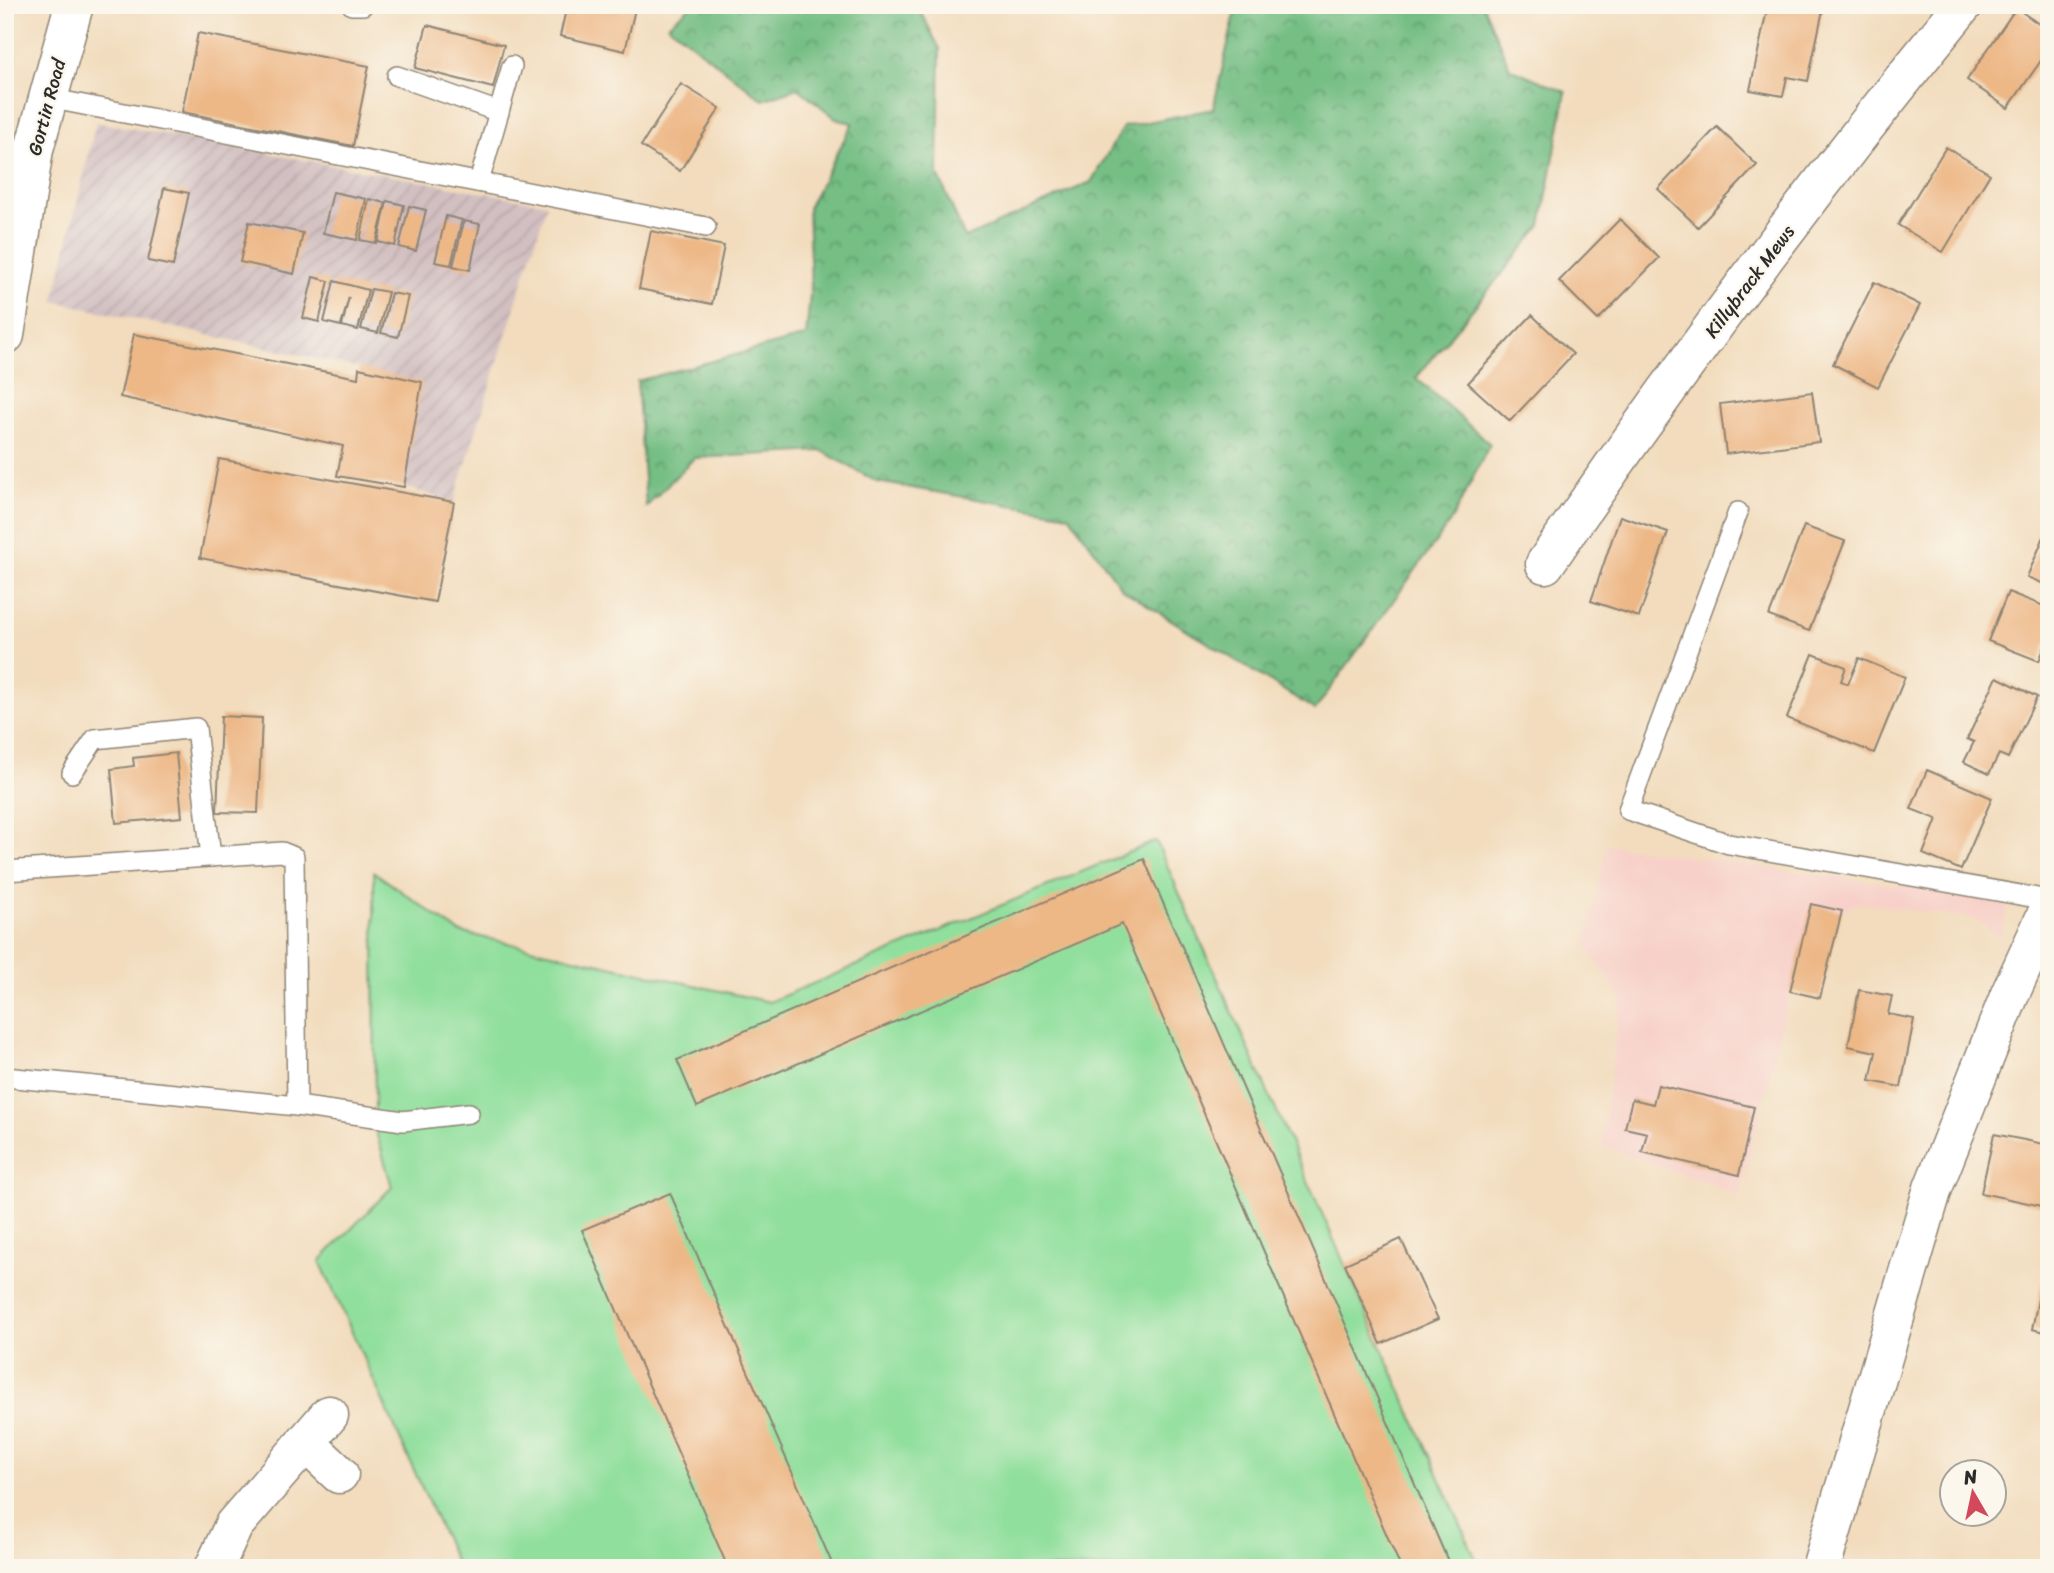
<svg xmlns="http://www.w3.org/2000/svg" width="2054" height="1573" viewBox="0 0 2054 1573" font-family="Sriracha,sans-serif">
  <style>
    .built { fill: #f7d1c9 }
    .industrial { fill: url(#industrial-furrows) }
    .forest { fill: url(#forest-crowns); stroke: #507458; stroke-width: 2 }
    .park { fill: #91df9d; stroke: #5e8564; stroke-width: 2 }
    .building { fill: #edb786 }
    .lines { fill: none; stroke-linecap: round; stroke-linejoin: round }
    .service-casing { stroke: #8e8474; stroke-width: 22 }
    .minor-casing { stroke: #8e8474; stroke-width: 41 }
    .secondary-casing { stroke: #8e8474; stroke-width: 41 }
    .service { stroke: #fff; stroke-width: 19 }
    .minor { stroke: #fff; stroke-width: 38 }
    .secondary { stroke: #fff; stroke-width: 38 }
    .labels { text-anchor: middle; stroke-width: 5; stroke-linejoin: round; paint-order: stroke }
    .street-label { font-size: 19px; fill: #2b2b2b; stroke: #fbf7ec }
  </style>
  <defs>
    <pattern id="industrial-furrows" width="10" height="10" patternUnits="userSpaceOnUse" patternTransform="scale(1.75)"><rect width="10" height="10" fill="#d2bfc1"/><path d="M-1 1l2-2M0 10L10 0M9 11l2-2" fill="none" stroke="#b4a4a6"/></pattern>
    <pattern id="forest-crowns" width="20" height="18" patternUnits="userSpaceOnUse" patternTransform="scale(1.75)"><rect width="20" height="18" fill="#74be84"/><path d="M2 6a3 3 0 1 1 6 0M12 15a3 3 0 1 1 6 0" fill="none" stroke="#5f9b6c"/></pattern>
  </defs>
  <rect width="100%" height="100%" fill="#fbf7ec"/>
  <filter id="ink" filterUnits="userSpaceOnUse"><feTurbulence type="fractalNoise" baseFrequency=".0143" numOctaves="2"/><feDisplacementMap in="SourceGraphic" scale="14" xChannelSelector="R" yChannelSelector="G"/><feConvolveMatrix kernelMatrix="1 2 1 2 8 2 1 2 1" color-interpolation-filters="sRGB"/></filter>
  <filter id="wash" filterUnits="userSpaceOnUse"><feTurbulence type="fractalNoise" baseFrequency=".00686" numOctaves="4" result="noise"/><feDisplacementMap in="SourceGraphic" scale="28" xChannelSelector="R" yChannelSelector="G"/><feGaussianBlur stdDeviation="1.57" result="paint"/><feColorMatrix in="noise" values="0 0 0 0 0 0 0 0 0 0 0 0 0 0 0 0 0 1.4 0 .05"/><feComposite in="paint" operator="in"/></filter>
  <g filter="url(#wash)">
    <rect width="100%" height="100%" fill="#f2dcbd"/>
    <polygon class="built" points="1607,845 2009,901 2001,938 1976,919 1859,903 1842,911 1811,905 1740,1195 1601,1145 1621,998 1586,945"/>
    <polygon class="industrial" points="96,122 547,204 454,502 404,487 422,382 54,301"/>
    <polygon class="forest" points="692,5 917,5 940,49 938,174 965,238 1091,182 1123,127 1213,109 1237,5 1483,5 1510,68 1566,92 1541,226 1416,378 1490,444 1452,519 1315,710 1122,589 1069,515 877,482 822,451 694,458 646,507 637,381 806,336 811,285 808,208 853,123 838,120 798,88 763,100 668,25"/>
    <polygon class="park" points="1156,841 1480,1568 458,1568 320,1261 392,1187 375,1128 374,872 459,932 769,1002"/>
    <g id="blocks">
      <g class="building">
        <polygon points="567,5 636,5 625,51 560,36"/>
        <polygon points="1768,5 1824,5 1808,81 1787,77 1783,96 1750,90"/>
        <polygon points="2016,8 2049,31 2049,49 2008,108 1967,80"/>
        <polygon points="427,25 504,45 493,88 415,68"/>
        <polygon points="198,33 369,66 353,146 182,112"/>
        <polygon points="681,84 720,108 680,171 641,146"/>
        <polygon points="1717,127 1757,165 1698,227 1658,189"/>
        <polygon points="1946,147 1990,174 1943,252 1898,225"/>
        <polygon points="164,188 189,193 173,266 148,261"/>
        <polygon points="333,192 366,199 357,240 323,233"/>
        <polygon points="369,199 386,203 376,243 360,240"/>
        <polygon points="387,201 404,205 395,246 378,242"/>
        <polygon points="409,206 426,210 416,251 399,247"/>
        <polygon points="446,216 462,220 451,265 435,262"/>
        <polygon points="1620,219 1659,258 1598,320 1559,281"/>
        <polygon points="464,221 480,224 470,270 453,266"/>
        <polygon points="249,222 303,233 294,274 240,262"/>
        <polygon points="651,231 724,246 712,304 639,289"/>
        <polygon points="313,277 329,281 319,322 303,318"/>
        <polygon points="334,281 368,290 358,330 342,326 349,297 341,326 324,322"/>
        <polygon points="1874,282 1920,305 1878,387 1833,364"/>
        <polygon points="371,289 388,292 378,333 361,329"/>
        <polygon points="391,293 408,296 398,337 381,333"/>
        <polygon points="1532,315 1573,354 1510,421 1468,383"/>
        <polygon points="134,334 358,378 359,368 422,382 404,487 337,476 343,446 120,397"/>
        <polygon points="1812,392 1819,442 1726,454 1720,404"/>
        <polygon points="219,459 454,502 435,602 200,558"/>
        <polygon points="1620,516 1668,532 1639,617 1591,601"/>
        <polygon points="1804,526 1845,541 1809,631 1769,616"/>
        <polygon points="2045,534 2049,536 2049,586 2027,577"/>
        <polygon points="2008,592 2049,608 2049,637 2039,661 1988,641"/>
        <polygon points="1813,654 1846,667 1841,681 1848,684 1859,658 1905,677 1874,753 1787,718"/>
        <polygon points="1997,677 2037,697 2008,758 1999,754 1989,774 1964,762 1974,742 1967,739"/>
        <polygon points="221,716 262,718 258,813 217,812"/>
        <polygon points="176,753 182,817 116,823 111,769 134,766 133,758"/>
        <polygon points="1927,770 1992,798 1961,870 1923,854 1937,819 1911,809"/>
        <polygon points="1144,859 1451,1568 1401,1568 1122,924 697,1107 677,1060"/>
        <polygon points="1811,904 1842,911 1820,998 1790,991"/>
        <polygon points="1859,990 1892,996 1888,1014 1914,1019 1901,1087 1870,1081 1876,1052 1848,1046"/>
        <polygon points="1658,1085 1754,1107 1739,1175 1642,1152 1647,1133 1625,1128 1632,1099 1653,1104"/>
        <polygon points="1994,1134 2049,1145 2049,1175 2042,1206 1981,1193"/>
        <polygon points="670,1193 834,1568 728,1568 582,1230"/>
        <polygon points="1401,1239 1438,1319 1381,1344 1345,1264"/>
        <polygon points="2041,1285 2049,1286 2049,1333 2032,1329"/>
      </g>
    </g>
  </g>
  <g filter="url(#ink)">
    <use href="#blocks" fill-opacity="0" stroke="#8e8474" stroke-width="2"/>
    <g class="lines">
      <defs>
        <g id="service">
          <polyline points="352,5 363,5"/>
          <polyline points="397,76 499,112"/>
          <polyline points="48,98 706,227"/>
          <polyline points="479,182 512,66"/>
          <polyline points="1738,512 1628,810 1729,844 2049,900"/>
          <polyline points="72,773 95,739 196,728 211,857"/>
          <polyline points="5,871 282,852 294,857 297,1106"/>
          <polyline points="5,1077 297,1106 403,1121 469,1113"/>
        </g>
        <g id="minor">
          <path d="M 1545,564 C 1676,372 1816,185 1963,5"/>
          <polyline points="305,1442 339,1474"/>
          <polyline points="214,1568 234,1525 329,1415"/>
          <polyline points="1821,1568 1933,1188 2010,994 2049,909"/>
        </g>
        <polyline id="secondary" points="5,335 34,149 74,5"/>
      </defs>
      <use href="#service" class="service-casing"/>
      <use href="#minor" class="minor-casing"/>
      <use href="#secondary" class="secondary-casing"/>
      <use href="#service" class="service"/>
      <use href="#minor" class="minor"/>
      <use href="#secondary" class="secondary"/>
    </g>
  </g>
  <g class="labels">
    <g class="street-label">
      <text transform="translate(46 107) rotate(-75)" y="7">Gortin Road</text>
      <text transform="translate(1749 281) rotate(-53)" y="7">Killybrack Mews</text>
    </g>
  </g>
  <rect width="2054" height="1573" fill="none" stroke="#fbf7ec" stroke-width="28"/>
  <g transform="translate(1973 1493) rotate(351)"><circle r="33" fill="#fbf7ec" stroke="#a8a59f" stroke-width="2"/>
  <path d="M0-5L12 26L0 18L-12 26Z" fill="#d1495b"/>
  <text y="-10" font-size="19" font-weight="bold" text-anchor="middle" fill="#2b2b2b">N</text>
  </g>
</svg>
